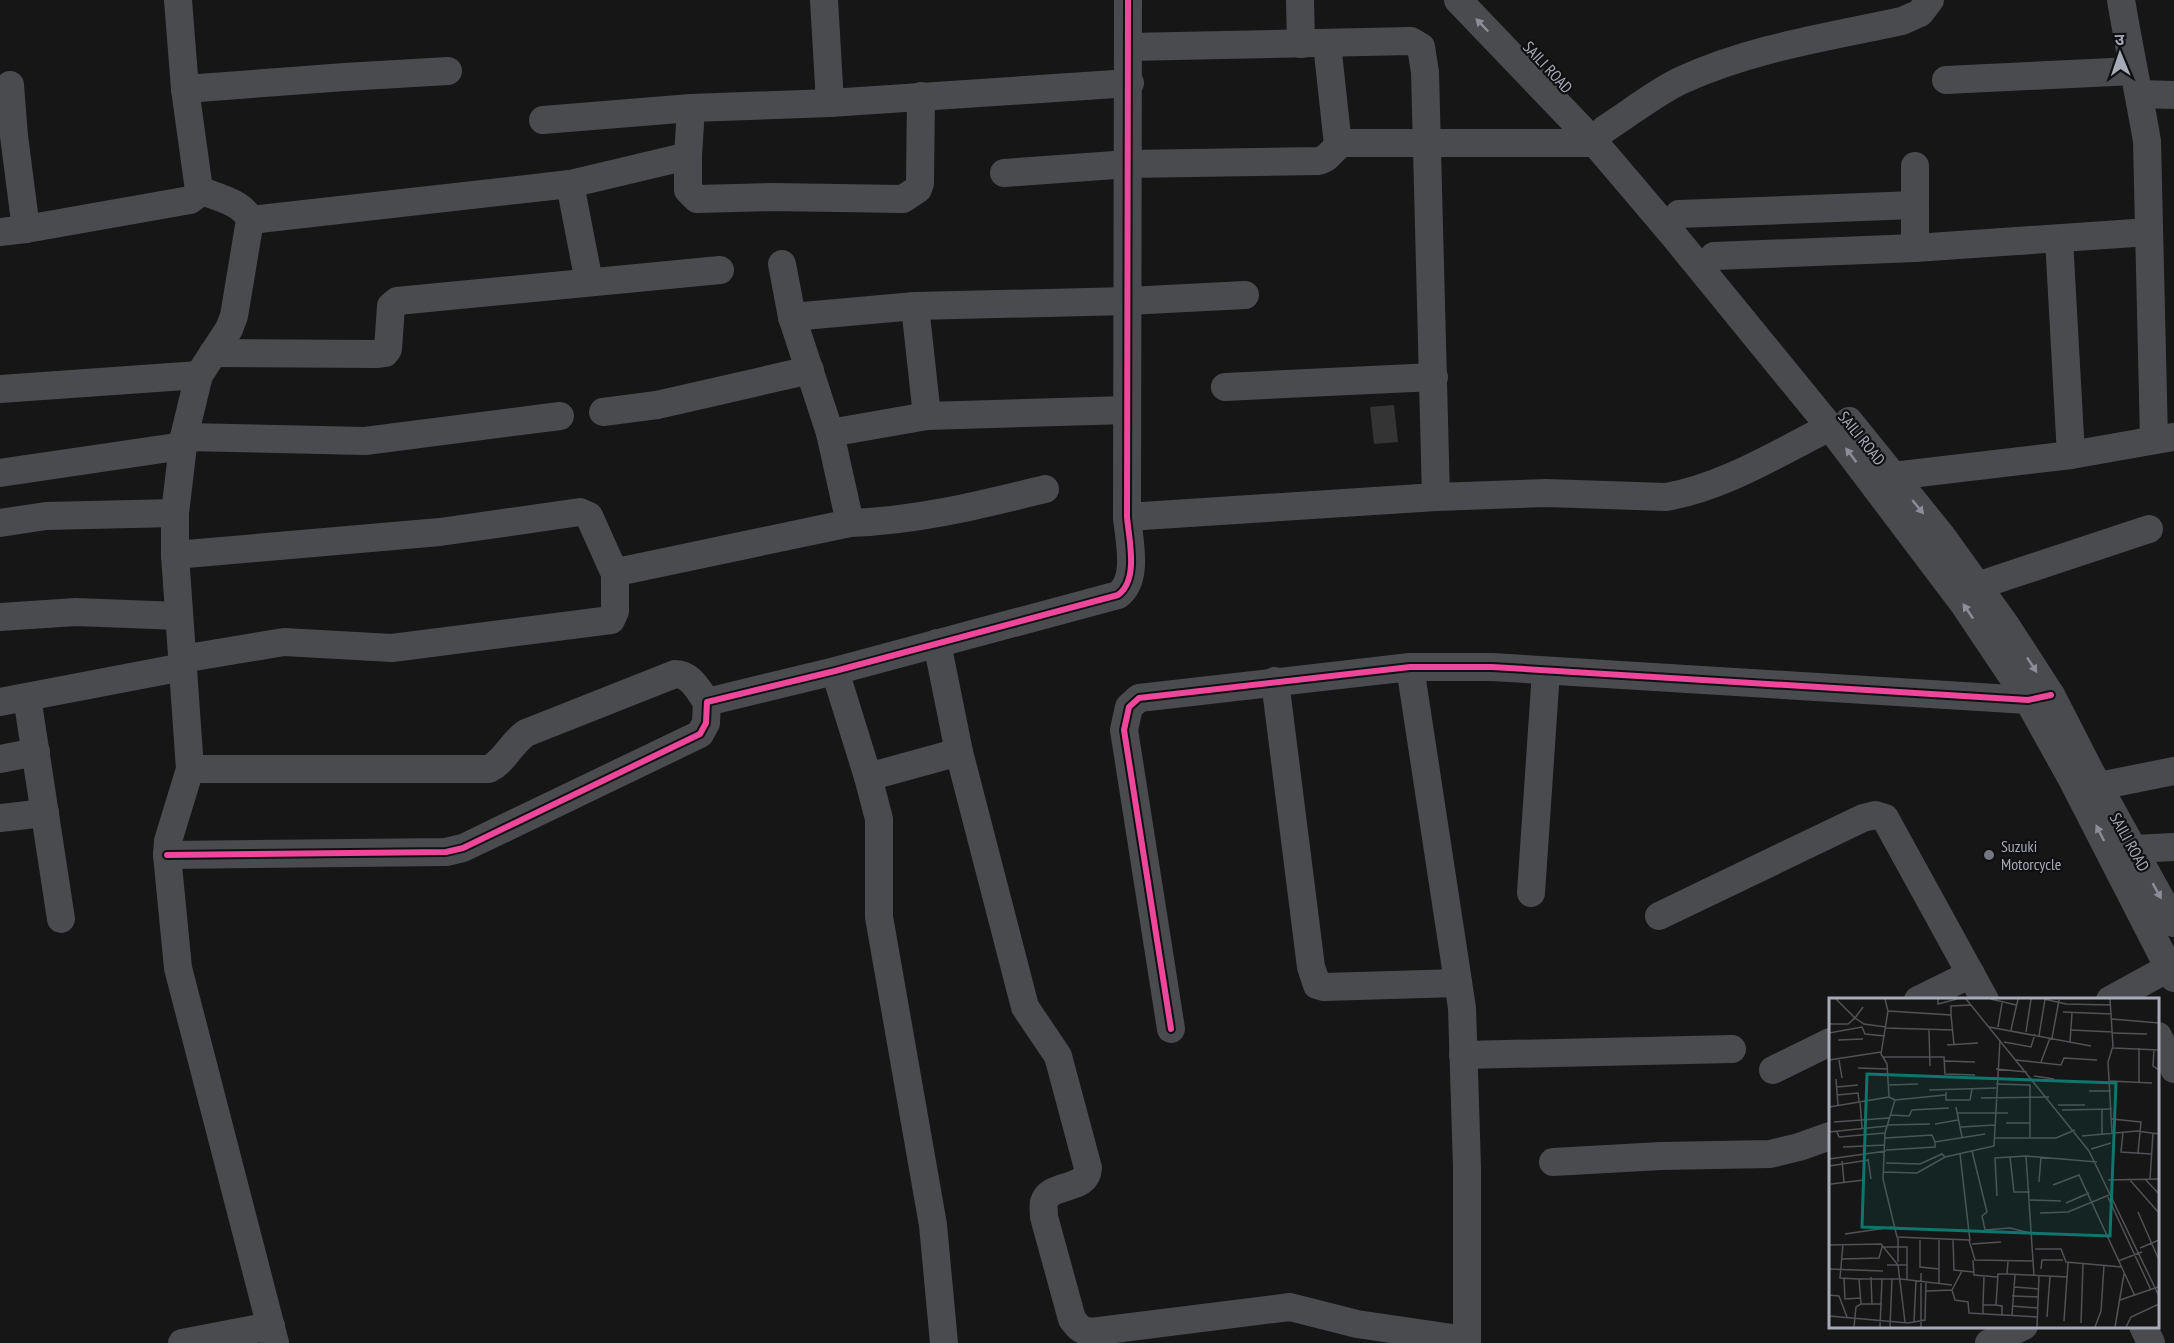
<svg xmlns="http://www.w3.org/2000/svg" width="2174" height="1343" viewBox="0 0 2174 1343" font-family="'PT Sans Narrow','Noto Sans Devanagari',sans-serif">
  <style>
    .building { fill: #343435 }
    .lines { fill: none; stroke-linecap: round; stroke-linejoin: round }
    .minor { stroke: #4a4b4f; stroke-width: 28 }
    .cycleway-casing { stroke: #101012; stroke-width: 10 }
    .cycleway { stroke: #ed469a; stroke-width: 6 }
    .oneway { fill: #8b8e98 }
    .poi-dot { fill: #74777f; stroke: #101012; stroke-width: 2 }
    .labels { text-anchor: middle; stroke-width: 4.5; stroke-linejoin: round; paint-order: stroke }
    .street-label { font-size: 16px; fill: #a7abb7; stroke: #101012 }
    .poi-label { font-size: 16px; fill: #a7abb7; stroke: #101012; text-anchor: start }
    .inset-road { fill: none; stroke: #505256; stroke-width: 1.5 }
    .view { fill: #0f766e; fill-opacity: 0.15; stroke: #0f766e; stroke-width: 3 }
    .inset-edge { fill: none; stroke: #a7abb7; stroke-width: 3 }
  </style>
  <rect width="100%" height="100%" fill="#161616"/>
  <polygon class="building" points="1394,405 1398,442 1374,444 1370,407"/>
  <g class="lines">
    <g class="minor">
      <polyline points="824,0 830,103"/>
      <polyline points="1300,0 1301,44"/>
      <polyline points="1458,0 1595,143 1674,236 1830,427 1963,603 2028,700 2073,781 2174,978"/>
      <path d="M 2121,0 C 2129,48 2139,94 2147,141 L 2154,440"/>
      <polyline points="1327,44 1338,145"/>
      <polyline points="1129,47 1411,41 1421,47 1425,72 1436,497"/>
      <polyline points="1946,80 2133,71"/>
      <polyline points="10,85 14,136 26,229"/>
      <polyline points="185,89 345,77 448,71"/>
      <polyline points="2139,94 2174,95"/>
      <polyline points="691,108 688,156 688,190 697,199 771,197 903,199 918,189 920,183 921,96"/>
      <polyline points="543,120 691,108 830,103 1130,83"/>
      <path d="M 1605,129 C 1630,113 1656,92 1682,80 C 1752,48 1828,37 1902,21 L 1920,13 L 1930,0"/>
      <polyline points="1915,166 1915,248"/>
      <path d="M 1004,173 L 1129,164 L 1318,161 C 1330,159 1332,148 1343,143 L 1595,143"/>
      <polyline points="570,184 589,282"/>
      <path d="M 199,190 C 216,197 243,202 250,220 L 234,316 L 229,329 L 199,375 L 184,437 L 175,513 L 175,555 L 190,769 L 168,841 L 167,855 L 178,968 L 275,1343"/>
      <polyline points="1679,214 1915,205"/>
      <polyline points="250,220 570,184 688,156"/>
      <polyline points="0,232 26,229 190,200 198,194 199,190 185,89 178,0"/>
      <polyline points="2059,239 2071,455"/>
      <polyline points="1714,256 1915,248 2149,232"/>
      <polyline points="782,264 792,317 830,433 850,523"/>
      <polyline points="915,306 927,416"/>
      <polyline points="792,317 915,306 1128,301 1245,295"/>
      <polyline points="213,353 378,354 385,353 388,349 391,306 397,301 720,270"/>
      <polyline points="1225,387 1434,377"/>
      <polyline points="0,389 199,375"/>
      <polyline points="603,412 657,405 810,370"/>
      <polyline points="1849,421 1941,535 2007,627 2051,695 2090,771 2174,923"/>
      <polyline points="830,433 927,416 1127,410"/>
      <polyline points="184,437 365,441 560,416"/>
      <polyline points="0,473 183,446"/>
      <polyline points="1893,476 2071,455 2173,437"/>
      <path d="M 1127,517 L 1436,497 L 1546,493 L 1666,497 C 1724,487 1778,453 1830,427"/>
      <polyline points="0,523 46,516 175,513"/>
      <path d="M 175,555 L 440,532 L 580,512 L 589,516 L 615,574 L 622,571 L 850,523 C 917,521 980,505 1045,489"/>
      <polyline points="1977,586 2149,529"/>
      <polyline points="0,617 76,612 179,616"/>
      <path d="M 937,643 L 959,752 L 1025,1007 L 1058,1056 L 1088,1168 C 1087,1192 1050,1182 1044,1202 C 1043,1206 1044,1212 1044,1217 L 1072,1319 C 1078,1327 1081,1331 1091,1332 L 1290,1307 L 1357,1324 L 1466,1340"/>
      <polyline points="182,659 284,642 392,648 611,620 615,611 615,574"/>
      <polyline points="1410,667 1462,1008 1467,1167 1467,1343"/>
      <polyline points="835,671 868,777 879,819 879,917 933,1225 944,1343"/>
      <polyline points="1275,681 1311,967 1317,985 1324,987 1458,983"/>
      <polyline points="27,697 61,919"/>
      <polyline points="0,702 183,667"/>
      <polyline points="0,759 36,752"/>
      <path d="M 190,769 L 489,769 C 505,761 511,743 526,733 L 675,674 C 691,674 698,690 707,702"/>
      <polyline points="868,777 959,752"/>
      <polyline points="2099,786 2174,771"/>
      <polyline points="0,818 45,813"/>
      <polyline points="2134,849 2174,847"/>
      <path d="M 167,855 L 446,852 L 463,848 L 700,734 L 706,723 L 707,702 L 835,671 L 1118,595 C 1139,580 1129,540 1127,517 L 1128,0"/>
      <polyline points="1531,893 1546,671"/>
      <polyline points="1659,916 1863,818 1875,815 1885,818 1891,829 1985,1000"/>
      <polyline points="1918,1000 1971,974"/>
      <polyline points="2110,1000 2174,965"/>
      <polyline points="1171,1029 1124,730 1129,707 1139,698 1410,667 1492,667 2028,700 2051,695"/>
      <polyline points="2158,1036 2174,1069"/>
      <polyline points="1463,1055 1732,1049"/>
      <polyline points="1773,1070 1830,1042"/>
      <polyline points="1553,1162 1661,1156 1770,1154 1799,1147 1830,1136"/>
      <polyline points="2143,1326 2151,1343"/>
      <polyline points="182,1343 271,1326"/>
      <polyline points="1989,1343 2024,1326"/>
    </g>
    <defs>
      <g id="cycleway">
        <path d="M 167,855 L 446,852 L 463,848 L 700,734 L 706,723 L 707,702 L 835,671 L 1118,595 C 1139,580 1129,540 1127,517 L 1128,0"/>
        <polyline points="1171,1029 1124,730 1129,707 1139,698 1410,667 1492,667 2028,700 2051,695"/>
      </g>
    </defs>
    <use href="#cycleway" class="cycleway-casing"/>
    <use href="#cycleway" class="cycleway"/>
  </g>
  <defs><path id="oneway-solid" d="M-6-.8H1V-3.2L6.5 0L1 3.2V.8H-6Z" transform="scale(1.5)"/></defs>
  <g class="oneway">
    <use href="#oneway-solid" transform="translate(1482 25) rotate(-134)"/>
    <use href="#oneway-solid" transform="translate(1851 455) rotate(-127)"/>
    <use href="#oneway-solid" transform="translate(1918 507) rotate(51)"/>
    <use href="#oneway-solid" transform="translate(1968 611) rotate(-124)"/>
    <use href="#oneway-solid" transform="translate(2032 665) rotate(57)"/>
    <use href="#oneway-solid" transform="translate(2100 833) rotate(-117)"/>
    <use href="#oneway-solid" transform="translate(2157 891) rotate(61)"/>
  </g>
  <circle class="poi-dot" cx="1989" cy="855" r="6"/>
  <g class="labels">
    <g class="street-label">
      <text transform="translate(1548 67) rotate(47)" y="6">SAILI ROAD</text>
      <text transform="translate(1862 438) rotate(51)" y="6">SAILI ROAD</text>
      <text transform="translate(2130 842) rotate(61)" y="6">SAILI ROAD</text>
    </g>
    <g class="poi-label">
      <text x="2001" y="852">Suzuki<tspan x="2001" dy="18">Motorcycle</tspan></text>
    </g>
  </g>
  <g transform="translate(1829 998)">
    <rect width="330" height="330" fill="#161616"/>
    <path class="inset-road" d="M 7,1 L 26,20 L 34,9M 109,1 L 109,6 L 128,1M 137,1 L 260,153 L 330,298M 162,1 L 187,7M 215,1 L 237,6 L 282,7M 281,1 L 284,48 L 279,64 L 283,135M 59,13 L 122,17 L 125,47M 234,14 L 283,16M 122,17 L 122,8 L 142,7M 283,21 L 330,25M 0,26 L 19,26 L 26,20 L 35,26 L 57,29M 160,29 L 262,48M 169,29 L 173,5M 57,30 L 124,32M 100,32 L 101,68M 182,32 L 189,1M 242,32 L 284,34M 197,34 L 202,1M 0,35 L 33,29 L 36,36 L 56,38M 284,35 L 318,36M 210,38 L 216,1M 223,40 L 230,2M 9,42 L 34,41M 175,44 L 202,49 L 206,36M 241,44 L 243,15M 118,47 L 149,45M 284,50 L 330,52M 310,50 L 310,84M 325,51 L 324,68 L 330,72M 53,59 L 115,59 L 116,76 L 146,77M 0,62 L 52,54M 10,62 L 13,80M 187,62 L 232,67 L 235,60 L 268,62M 116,63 L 146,64M 212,64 L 221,40M 29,70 L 59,71M 167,71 L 198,74M 205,78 L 225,81M 7,81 L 9,107M 281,83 L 323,85M 167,86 L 201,87 L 201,139M 59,87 L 89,86M 8,89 L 29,87M 100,92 L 167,90M 260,93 L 282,93M 117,94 L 117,102 L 141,102 L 143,91M 8,97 L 29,95 L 30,103M 60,99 L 66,102 L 56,135 L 54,181 L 68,239 L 140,242 L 146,262 L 204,263M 152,100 L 220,99M 66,102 L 116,97M 31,103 L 33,130M 229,107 L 256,107M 0,109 L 60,99 L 58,66 L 52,56 L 59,13 L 56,1M 127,109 L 133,139M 233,112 L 283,111M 273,112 L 273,136M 128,115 L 179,115M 61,117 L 80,118 L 83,112 L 120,110M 283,121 L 312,124 L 309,155M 5,124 L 60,120M 177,125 L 201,125M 106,126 L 129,122M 58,127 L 101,126M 132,129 L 166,127M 0,134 L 58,128M 8,134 L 10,139 L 56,135M 294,134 L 292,154 L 322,156M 253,138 L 308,133 L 330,136M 56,140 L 103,137 L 106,144 L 156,136M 165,140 L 227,140 L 246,132M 14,149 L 56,147M 262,151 L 282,145M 57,152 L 106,149 L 106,144M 143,153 L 158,214 L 153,218 L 156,232 L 181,230 L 201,235M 131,156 L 141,243M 197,158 L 205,278M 181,159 L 185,194 L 201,194M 0,161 L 57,153M 39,161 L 42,181M 13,163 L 15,184M 57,165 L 91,166 L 113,156 L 116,159M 0,168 L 40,162M 54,174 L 88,175 L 116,159 L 165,148 L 171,42M 300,181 L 330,215M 316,181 L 330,196M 321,181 L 324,135M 279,182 L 330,181M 210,184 L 212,159M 2,186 L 35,182M 224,187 L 250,177 L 306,298M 278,197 L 322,292M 168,198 L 166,160 L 197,158 L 268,164M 201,202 L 232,203M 237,205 L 260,195M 309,214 L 330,262M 211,215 L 239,214 L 280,197M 16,236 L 64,229M 91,242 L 91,269 L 110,271M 124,242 L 125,272 L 144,274M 14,246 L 11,280 L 30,281M 143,246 L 172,244M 0,247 L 52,246 L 69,267 L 76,324M 311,250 L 330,242M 206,251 L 232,251 L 237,264 L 293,269M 13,261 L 50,260 L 53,249 L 78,249 L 78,267M 144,262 L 145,277 L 168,279M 289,263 L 313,254M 69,264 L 69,240M 58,267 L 78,267 L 78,281M 0,271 L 54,273M 212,271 L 213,262 L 234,262M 133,273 L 123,292 L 126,302 L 139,304 L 140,315 L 208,319M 92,275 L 92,329M 178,276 L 239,279M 42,279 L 43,307M 15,281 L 16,301 L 32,300M 110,285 L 110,242M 185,289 L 210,291M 97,293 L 123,292M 0,297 L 10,298 L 18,319M 183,298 L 209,299M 291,302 L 329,289M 32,306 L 53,306M 154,307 L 155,278M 167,307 L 169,276 L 178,276 L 179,263M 183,308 L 209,310M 154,316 L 154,307 L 167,307 L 173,308 L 173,317M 183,317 L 186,277M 0,318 L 79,325 L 96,322 L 97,283M 218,319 L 221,278M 235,323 L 239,265M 85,324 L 87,282M 252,325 L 254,266M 25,329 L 27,309 L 32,306 L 30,281 L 72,281 L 123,287M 51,329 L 53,281M 61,329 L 63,281M 208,329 L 210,278M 266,329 L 272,313 L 275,267M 286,329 L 295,276M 297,329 L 302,319 L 330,306"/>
    <path class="view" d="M 38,76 L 287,85 L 281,238 L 33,229 Z"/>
    <rect width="330" height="330" class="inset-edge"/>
  </g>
  <g transform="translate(2120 54) rotate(358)" stroke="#101012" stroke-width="4.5" paint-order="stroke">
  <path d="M0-4.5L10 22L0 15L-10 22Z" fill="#a7abb7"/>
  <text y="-9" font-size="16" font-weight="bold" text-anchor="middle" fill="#a7abb7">उ</text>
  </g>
</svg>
